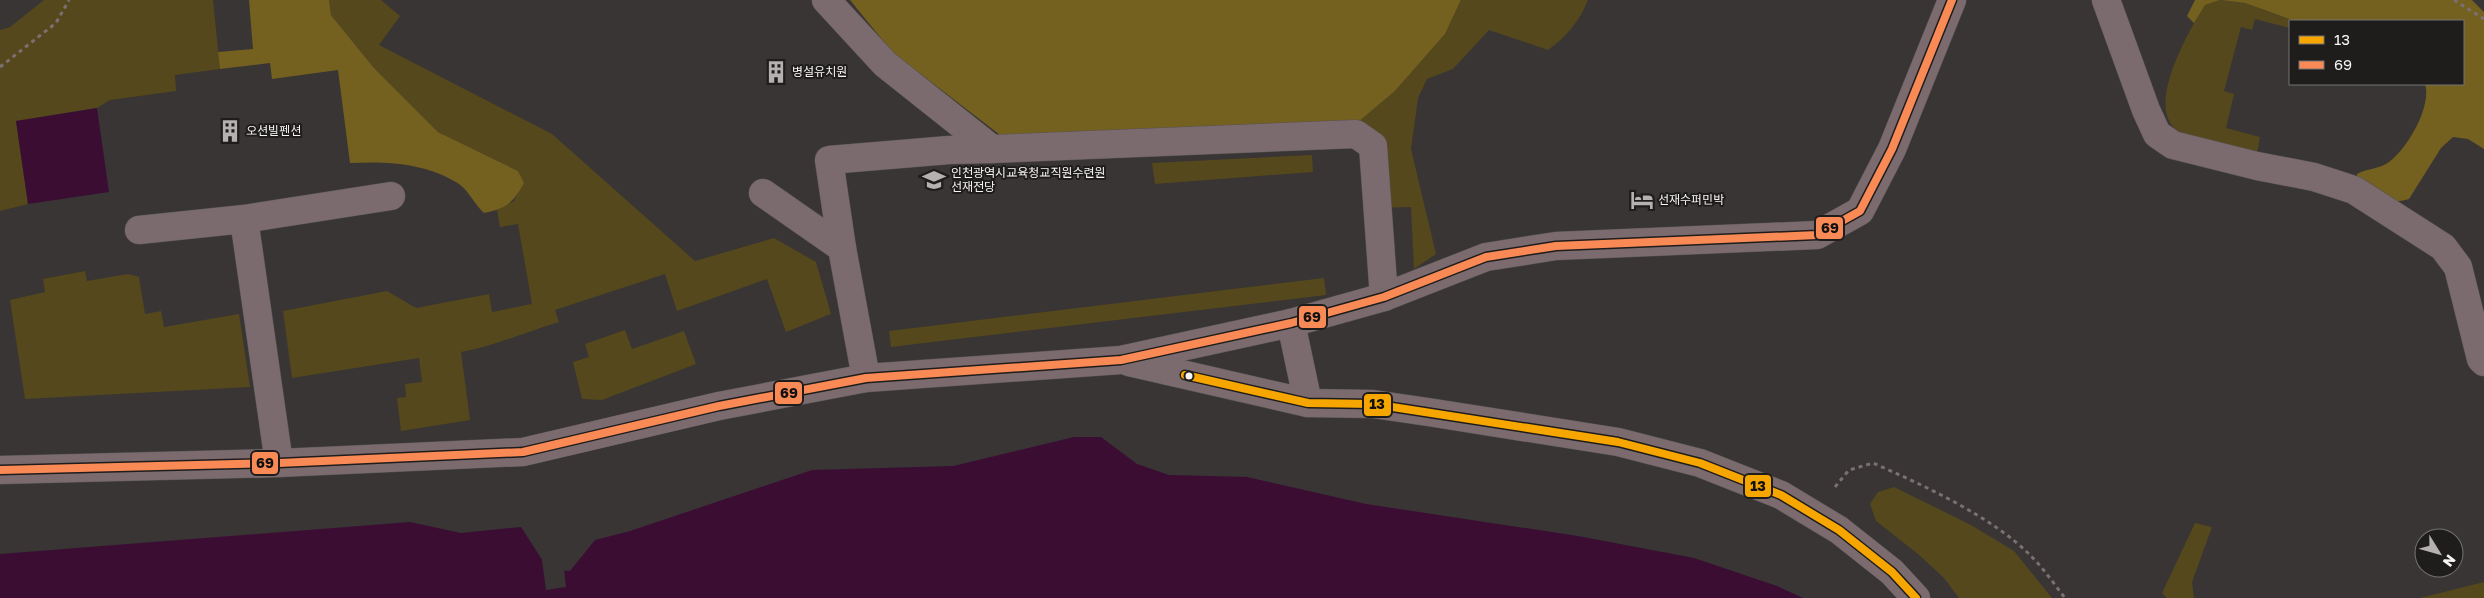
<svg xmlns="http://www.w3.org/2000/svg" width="2484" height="598" viewBox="0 0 2484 598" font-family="'Golos Text','Noto Sans KR',sans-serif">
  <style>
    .green { fill: #55481c }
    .forest { fill: #74601f }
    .water { fill: #3b0d33 }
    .pier { fill: #383534 }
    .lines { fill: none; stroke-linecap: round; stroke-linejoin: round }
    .minor-casing { stroke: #565453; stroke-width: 29 }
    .path { stroke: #7b7072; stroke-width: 3; stroke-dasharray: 4 4; stroke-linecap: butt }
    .minor { stroke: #7b6b6f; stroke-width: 28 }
    .bus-1-casing { stroke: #1f1c1c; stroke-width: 11 }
    .bus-2-casing { stroke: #1f1c1c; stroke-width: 11 }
    .bus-1 { stroke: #f7a600; stroke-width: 8 }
    .bus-2 { stroke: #f98a56; stroke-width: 8 }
    .bus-dot { fill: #f7f4f3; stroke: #1f1c1c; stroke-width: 2 }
    .labels { text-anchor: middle; stroke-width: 4; stroke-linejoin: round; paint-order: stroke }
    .poi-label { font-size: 12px; fill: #f7f4f3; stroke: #1f1c1c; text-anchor: start }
    .line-badge { stroke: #1f1c1c; stroke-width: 2 }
    .pale-badge-label { font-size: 14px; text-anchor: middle; font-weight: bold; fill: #111 }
  </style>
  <rect width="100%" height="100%" fill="#383534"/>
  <g class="green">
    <polygon points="44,0 213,0 220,69 175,75 176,91 110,100 97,108 16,121 28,204 0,211 0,30 10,27"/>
    <path d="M 329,0 L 381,0 L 400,16 L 379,45 L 552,134 L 695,261 L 774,238 L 816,262 L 831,314 L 786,332 L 767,279 L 677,311 L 665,274 L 555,310 L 559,322 C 526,332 494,346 461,352 L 470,420 L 401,431 L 397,398 L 406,397 L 405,384 L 422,382 L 419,358 L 292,378 L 283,311 L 387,291 L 416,308 L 489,294 L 492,312 L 532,304 L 518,224 L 500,227 L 497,210 L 514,201 L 523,183 L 518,171 L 438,132 L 374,68 L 331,15 Z"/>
    <path d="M 1461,0 L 1588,0 C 1579,22 1567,36 1548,50 L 1489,30 L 1453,69 L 1427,79 L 1418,98 L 1411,149 L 1436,254 L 1414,269 L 1411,207 L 1379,208 L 1373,146 L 1344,134 L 1395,91 L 1445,34 Z"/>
    <path d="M 2220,0 L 2245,3 L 2295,21 L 2290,21 L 2290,28 L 2255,19 L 2252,30 L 2241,27 L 2224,91 L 2234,94 L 2226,128 L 2260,137 L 2257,154 C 2233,147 2202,144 2180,132 C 2142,111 2189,30 2205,5 Z"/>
    <polygon points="1312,155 1313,172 1155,184 1152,163"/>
    <polygon points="85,271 87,281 128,274 139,277 145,314 161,311 164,327 239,314 250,387 25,399 10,300 45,292 43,279"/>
    <polygon points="1324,278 1326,295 891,347 889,331"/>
    <polygon points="625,330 632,349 684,331 696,364 602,400 582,399 573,362 589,357 585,344"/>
    <polygon points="1894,487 1971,525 2014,551 2052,598 1959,598 1944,578 1918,554 1876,521 1870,504 1878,492"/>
    <polygon points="2195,523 2212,527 2192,582 2194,598 2167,598 2162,593"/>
    <polygon points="2484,582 2484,598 2420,598"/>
  </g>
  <g class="forest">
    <path d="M 249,0 L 329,0 L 331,15 L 374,68 L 438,132 L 518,171 L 524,183 C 513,203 507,208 484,213 C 475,205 469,191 459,184 C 427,163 387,161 350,163 L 338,70 L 272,79 L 270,63 L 220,69 L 218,52 L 253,49 Z"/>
    <polygon points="850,0 1461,0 1445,34 1395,91 1344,134 1017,148 892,52"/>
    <path d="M 2195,0 L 2472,0 L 2484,12 L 2484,149 L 2468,139 L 2453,137 L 2441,148 L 2409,199 C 2385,206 2376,195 2357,182 L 2357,174 C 2368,168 2380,169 2389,162 C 2408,148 2432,106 2425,84 L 2463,84 L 2463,21 L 2295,21 L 2245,3 L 2220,0 L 2205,5 L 2194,23 L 2187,16 Z"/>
  </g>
  <g class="water">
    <polygon points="97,108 109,192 28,204 16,121"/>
    <polygon points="1074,437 1101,437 1137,464 1169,475 1247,477 1366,504 1578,536 1694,558 1777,586 1803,598 0,598 0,554 410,522 461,533 521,527 548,569 570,571 595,540 630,531 812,470 953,466"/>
  </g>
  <polygon class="pier" points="541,553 550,567 564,568 566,587 546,590"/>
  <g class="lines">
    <defs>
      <g id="minor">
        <polyline points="826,0 885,64 992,149 1356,134 1373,146 1384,297"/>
        <polyline points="2106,0 2146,110 2157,134 2173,145 2257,166 2314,177 2354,190 2443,247 2458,267 2481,359 2484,362"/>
        <polyline points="763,193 842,248 866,378"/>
        <polyline points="244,219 279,463"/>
        <polyline points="139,230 244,219 391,196"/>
        <polyline points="842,248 829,160 949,150 992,149"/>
        <polyline points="1291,323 1308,403"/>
        <polyline points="1129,362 1308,403 1373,404 1428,412 1618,442 1700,463 1781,495 1839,530 1892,572 1916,598"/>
        <polyline points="0,470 279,463 523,452 719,406 866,378 1121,360 1291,323 1384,297 1486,257 1556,246 1817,235 1860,211 1892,149 1952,0"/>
      </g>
    </defs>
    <use href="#minor" class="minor-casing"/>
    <g class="path">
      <polyline points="2454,0 2484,19"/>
      <polyline points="0,67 56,23 69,0"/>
      <path d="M 1835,487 L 1849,470 L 1873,463 C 1923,485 1993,517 2031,556 C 2044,569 2054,584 2065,598"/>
    </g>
    <use href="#minor" class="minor"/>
    <defs>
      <polyline id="bus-1" points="1185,375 1308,403 1373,404 1618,442 1700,463 1781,495 1839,530 1892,572 1916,598"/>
      <polyline id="bus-2" points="0,470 279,463 523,452 719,406 866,378 1121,360 1291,323 1384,297 1486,257 1556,246 1817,235 1860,211 1892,149 1952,0"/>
    </defs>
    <use href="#bus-1" class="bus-1-casing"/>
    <use href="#bus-2" class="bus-2-casing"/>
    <use href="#bus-1" class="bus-1"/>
    <use href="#bus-2" class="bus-2"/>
  </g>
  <defs>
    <symbol id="building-bare" viewBox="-9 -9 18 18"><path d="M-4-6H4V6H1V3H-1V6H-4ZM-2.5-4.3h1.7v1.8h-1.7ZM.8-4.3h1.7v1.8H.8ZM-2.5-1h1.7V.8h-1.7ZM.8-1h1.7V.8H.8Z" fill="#b4b1b0" stroke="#1f1c1c" stroke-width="2.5" paint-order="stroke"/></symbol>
    <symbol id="university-bare" viewBox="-9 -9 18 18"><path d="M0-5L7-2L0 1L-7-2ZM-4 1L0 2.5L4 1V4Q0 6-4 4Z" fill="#b4b1b0" stroke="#1f1c1c" stroke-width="2.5" paint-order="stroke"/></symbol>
    <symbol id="hotel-bare" viewBox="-9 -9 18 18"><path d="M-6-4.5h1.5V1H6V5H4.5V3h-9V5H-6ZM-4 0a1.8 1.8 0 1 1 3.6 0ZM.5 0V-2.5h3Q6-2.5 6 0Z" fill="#b4b1b0" stroke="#1f1c1c" stroke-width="2.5" paint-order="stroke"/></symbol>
  </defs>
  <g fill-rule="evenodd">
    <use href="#building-bare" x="760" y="56" width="32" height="32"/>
    <use href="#building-bare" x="214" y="115" width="32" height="32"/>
    <use href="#university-bare" x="918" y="164" width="32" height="32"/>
    <use href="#hotel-bare" x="1626" y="184" width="32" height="32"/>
  </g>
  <circle class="bus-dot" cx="1189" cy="376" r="4.5"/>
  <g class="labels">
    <g class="poi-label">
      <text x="792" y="76">병설유치원</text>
      <text x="246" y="135">오션빌펜션</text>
      <text x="951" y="177">인천광역시교육청교직원수련원<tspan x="951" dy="14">선재전당</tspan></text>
      <text x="1658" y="204">선재수퍼민박</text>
    </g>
  </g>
  <g class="line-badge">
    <rect x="1815" y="216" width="29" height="24" rx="5" fill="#f98a56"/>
    <rect x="1298" y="305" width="29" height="24" rx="5" fill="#f98a56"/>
    <rect x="774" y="381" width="29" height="24" rx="5" fill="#f98a56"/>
    <rect x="1363" y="393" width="29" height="24" rx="5" fill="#f7a600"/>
    <rect x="251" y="451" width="28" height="24" rx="5" fill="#f98a56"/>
    <rect x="1744" y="474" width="28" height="24" rx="5" fill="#f7a600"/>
  </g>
  <g class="pale-badge-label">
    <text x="1830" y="233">69</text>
    <text x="1312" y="322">69</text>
    <text x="789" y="398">69</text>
    <text x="1377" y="409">13</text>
    <text x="265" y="468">69</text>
    <text x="1758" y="491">13</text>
  </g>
  <rect x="2289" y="20" width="175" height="65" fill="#1f1c1c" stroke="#757272"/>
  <rect x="2299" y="36" width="25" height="8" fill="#f7a600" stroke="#757272"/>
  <text x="2334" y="45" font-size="15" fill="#f7f4f3">13</text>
  <rect x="2299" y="61" width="25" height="8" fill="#f98a56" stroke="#757272"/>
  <text x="2334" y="70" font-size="15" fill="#f7f4f3">69</text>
  <g transform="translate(2439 553) rotate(127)"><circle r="24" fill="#1f1c1c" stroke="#757272"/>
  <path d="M0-4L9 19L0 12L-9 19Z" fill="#b4b1b0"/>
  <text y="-8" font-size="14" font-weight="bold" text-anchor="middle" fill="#f7f4f3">N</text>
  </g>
</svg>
